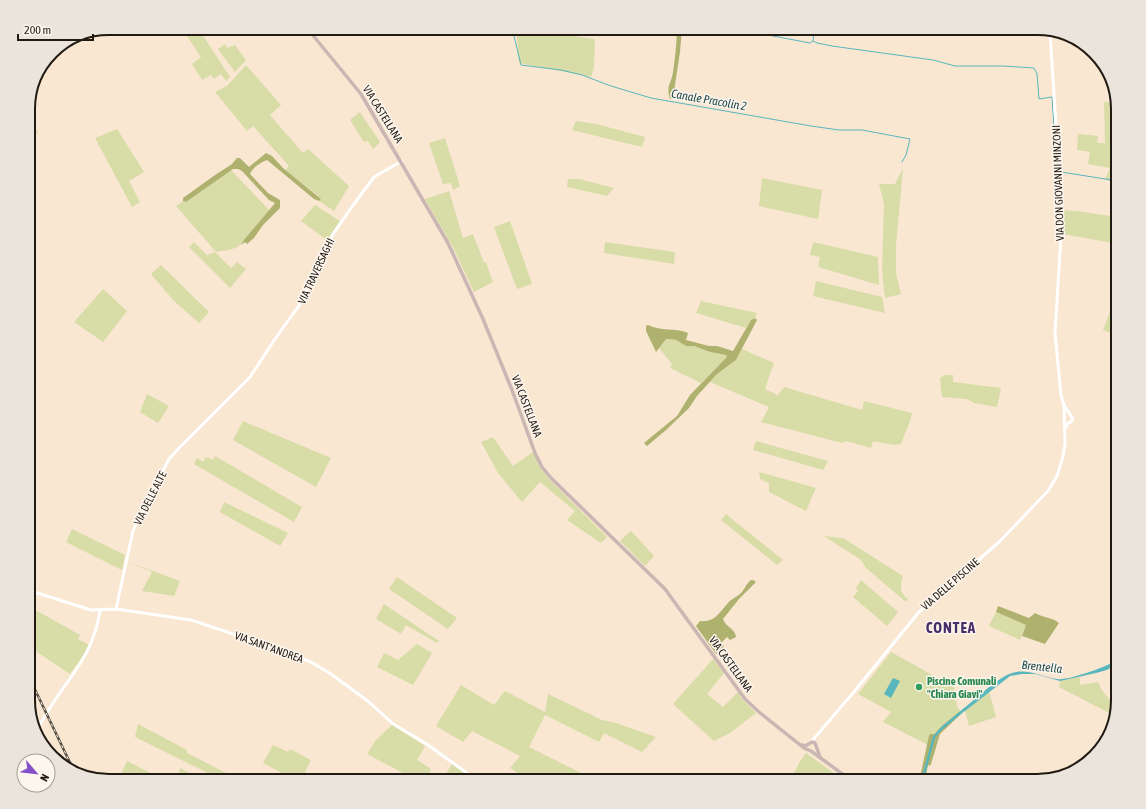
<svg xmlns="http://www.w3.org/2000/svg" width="1146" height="809" viewBox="0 0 1146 809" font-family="'Asap Condensed',sans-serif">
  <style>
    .green { fill: #d8dca7 }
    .forest { fill: #afb26f }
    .water { fill: #58b7bd }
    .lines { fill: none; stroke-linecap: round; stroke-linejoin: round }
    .stream { stroke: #58b7bd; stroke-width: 1 }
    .canal { stroke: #58b7bd; stroke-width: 2.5 }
    .tertiary { stroke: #fff; stroke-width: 3 }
    .secondary { stroke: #cab6b2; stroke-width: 3.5 }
    .rail-casing { stroke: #564d42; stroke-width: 2.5 }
    .rail { stroke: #fdf6ee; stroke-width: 1; stroke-dasharray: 3; stroke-linecap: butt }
    .leisure-dot { fill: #2e9e5b; stroke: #fdf6ee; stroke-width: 1.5 }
    .labels { text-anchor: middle; stroke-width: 3; stroke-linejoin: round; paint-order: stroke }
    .street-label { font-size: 11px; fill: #201a12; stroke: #fdf6ee }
    .leisure-label { font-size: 11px; font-weight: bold; fill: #27864d; stroke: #fdf6ee; text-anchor: start }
    .water-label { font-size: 12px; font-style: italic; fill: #1c474a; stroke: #fdf6ee }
    .district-label { font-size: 15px; font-weight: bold; letter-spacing: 1px; fill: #462e69; stroke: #fdf6ee }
    .rim { fill: none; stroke: #201a12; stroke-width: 2 }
  </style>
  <rect width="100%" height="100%" fill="#f9e7d2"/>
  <g class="green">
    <polygon points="187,28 198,28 230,77 226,81 221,74 214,79 211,75 202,80 192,64 201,57 183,30"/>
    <polygon points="516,28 595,39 594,67 591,77 519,63"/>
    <polygon points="225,44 227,48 235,45 246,60 235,72 218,49"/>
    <polygon points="246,65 281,105 270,115 303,153 308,149 349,186 334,211 319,201 321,199 316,194 285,170 289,166 253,126 247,131 215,92 227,86"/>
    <polygon points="1104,102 1117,103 1118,109 1118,182 1105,180 1110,168 1088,164 1090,152 1077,150 1078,134 1098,136 1097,143 1105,143"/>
    <polygon points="360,112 380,142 373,149 368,141 364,142 350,120"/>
    <polygon points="30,119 38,132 28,138 28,135 31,134 28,128 28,120"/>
    <polygon points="576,121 596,124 645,137 642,147 572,130"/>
    <polygon points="117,129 144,172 129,181 140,202 132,207 95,138"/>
    <polygon points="445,138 460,186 453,190 451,183 443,184 429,143"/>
    <polygon points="28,145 36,158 28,162"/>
    <polygon points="903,168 896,245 896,273 901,294 885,298 882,270 884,204 879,184 895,184"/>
    <path d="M 231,170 L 269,210 L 243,241 C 239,250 225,250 216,252 L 176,206 L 183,201 L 186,202 Z"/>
    <polygon points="762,178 822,190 818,219 759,206"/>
    <polygon points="568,179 579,179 614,188 607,196 567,187"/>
    <polygon points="449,191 463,238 473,234 484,263 486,262 493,282 474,292 453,247 425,199"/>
    <polygon points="315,205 340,221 327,240 301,221"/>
    <polygon points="1063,210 1077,211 1118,217 1118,244 1063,234"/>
    <polygon points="510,221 532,284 517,289 494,227"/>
    <polygon points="194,242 207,255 215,252 231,268 237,262 246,269 230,288 189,247"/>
    <polygon points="605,242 675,252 674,264 604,253"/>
    <polygon points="813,242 878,257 879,285 818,267 820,257 810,255"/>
    <polygon points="161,265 209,312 199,323 173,300 151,274"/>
    <polygon points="816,281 882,297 885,313 813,296"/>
    <polygon points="103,289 127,311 103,342 74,322"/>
    <polygon points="701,301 757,313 755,318 751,320 746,328 696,313"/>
    <polygon points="1111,309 1118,312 1118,336 1103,330"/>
    <polygon points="666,339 669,339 676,340 686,346 694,346 710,352 726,355 728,357 701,383 670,368 672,364 659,348"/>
    <path d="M 742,349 L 774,363 L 765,389 L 778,395 L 784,387 L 862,410 L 864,401 L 912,413 C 910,424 905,433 901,444 L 894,445 L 873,441 L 871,448 L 846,441 L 842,443 L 761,422 L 769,407 L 710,382 L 717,374 L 736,360 Z"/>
    <polygon points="946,375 953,375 953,382 1001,388 997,407 974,403 967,399 942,397 940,378"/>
    <polygon points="147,394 169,406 158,423 140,412"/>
    <polygon points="243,421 331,458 316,487 233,440"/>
    <polygon points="493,437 513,466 533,452 542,470 549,479 607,537 601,543 567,520 575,511 540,482 522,502 498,473 481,442"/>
    <polygon points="756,441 828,461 823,470 753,450"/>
    <polygon points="215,456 302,507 294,522 194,464 197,458 203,462 206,457 213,460"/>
    <polygon points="759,472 816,488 806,511 769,492 769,483 760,479"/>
    <polygon points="224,502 288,533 280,546 220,512"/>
    <polygon points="726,514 783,560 777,565 721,520"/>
    <polygon points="72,529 125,555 122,570 66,542"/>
    <polygon points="631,531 654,556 645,566 620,541"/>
    <path d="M 824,536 L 843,538 L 903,576 C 900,587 899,592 908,599 L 906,602 L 866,568 L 861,560 Z"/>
    <polygon points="128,562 180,581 174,596 142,591 152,572"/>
    <polygon points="397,577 457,618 448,629 389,589"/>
    <polygon points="861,580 898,612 887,626 853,597 858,591 856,588"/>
    <polygon points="384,604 439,641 437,643 406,625 401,634 376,619"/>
    <polygon points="30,607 80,635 78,639 89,645 81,659 70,674 28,646 28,611"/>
    <polygon points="996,612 1026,625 1020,640 989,626"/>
    <polygon points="417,644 432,653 413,685 377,667 384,653 398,660"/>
    <path d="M 891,652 L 954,687 L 957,706 L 960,711 C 951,718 938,732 929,736 L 928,745 L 883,722 L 891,712 L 858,694 Z"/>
    <polygon points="713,659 724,673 707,694 723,707 738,692 742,699 756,713 730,733 714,741 673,704"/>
    <path d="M 1078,677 L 1080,678 L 1080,685 L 1098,682 C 1101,690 1109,701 1117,704 L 1113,715 L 1059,687 L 1060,681 Z"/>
    <polygon points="461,685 494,705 505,691 545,712 548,694 602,720 616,723 656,737 642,752 604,733 599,742 545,715 529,747 583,774 579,781 543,781 534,777 530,781 510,768 520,756 472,731 463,742 436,726"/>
    <polygon points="989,691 996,717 969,726 965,711"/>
    <polygon points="138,724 187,750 187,753 242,781 224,781 135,737"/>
    <polygon points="392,725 425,746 417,760 431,769 425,781 418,781 367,754 376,740"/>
    <polygon points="273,745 288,752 290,749 311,760 305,772 321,781 297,781 263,763"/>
    <polygon points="806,753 845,781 790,781 799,763"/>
    <polygon points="127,761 166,781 118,781"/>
    <polygon points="452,764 475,781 442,781"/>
    <polygon points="180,768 205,781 187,781 178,776"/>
  </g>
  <g class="forest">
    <path d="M 677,28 L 682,28 L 680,52 L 673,98 L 670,99 C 666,84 671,85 673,72 C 675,59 677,41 677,28 Z"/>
    <path d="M 266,153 L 272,156 L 283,168 L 321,199 L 319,201 L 314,199 L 267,160 C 260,163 253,167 250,174 L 268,193 L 280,200 L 280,208 L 263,225 L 254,238 L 247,244 L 245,242 L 241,245 L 243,241 L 275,203 L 269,200 L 242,171 L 238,169 L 233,169 L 186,202 L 183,201 L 183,198 L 215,175 L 232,164 L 237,158 L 240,158 L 249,167 Z"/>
    <path d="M 755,318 L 757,320 L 736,360 L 717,374 L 697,396 L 689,408 L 666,430 L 647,446 L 644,443 L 677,416 L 690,395 L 727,357 L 726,355 L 710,352 L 694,346 L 686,346 L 676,340 L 669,339 L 666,339 L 656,352 L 646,331 L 646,326 L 648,325 C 661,332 675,327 688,333 L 686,340 L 709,346 L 717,346 L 733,351 L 751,320 Z"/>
    <path d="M 751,580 L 753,580 L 756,582 L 739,599 L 723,619 C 726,628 735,628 736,637 L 730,640 L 727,637 L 721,643 L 724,646 L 716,654 L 696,626 L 700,621 C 714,623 719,613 728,603 C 731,599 737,597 741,593 C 745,589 746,584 751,580 Z"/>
    <path d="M 998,606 L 1029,618 L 1035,613 C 1043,618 1052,617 1059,623 L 1045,644 L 1022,636 L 1026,625 L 996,612 Z"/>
    <polygon points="960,711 961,714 940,734 931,764 930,766 928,765 925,781 919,781 929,736 930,734 934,734 943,725"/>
  </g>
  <g class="water">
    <path d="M 1118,660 L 1118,663 L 1107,670 L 1096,673 L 1060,681 L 1035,674 L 1022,674 L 1010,676 L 965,711 L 963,709 C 976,699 998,677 1012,673 C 1028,668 1042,677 1057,679 C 1068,681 1108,666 1118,660 Z"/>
    <polygon points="893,678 900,681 891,698 884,694"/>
  </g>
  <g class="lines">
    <g class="stream">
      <polyline points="375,28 376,31 388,28"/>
      <polyline points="512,28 521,65 561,70 582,75 611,86 651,98 811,126 839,130 862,130 910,139 906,155 902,162"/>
      <polyline points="731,28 810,43 813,41"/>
      <polyline points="813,40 815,28"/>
      <polyline points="813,41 817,43 832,46 933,60 955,66 1003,66 1034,68 1037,74 1039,99 1052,97 1057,172 1058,172"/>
      <polyline points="1061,172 1118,181"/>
    </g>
    <polyline class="canal" points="922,781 934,737 941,729 965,709"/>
    <g class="tertiary">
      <polyline points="1050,32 1062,220 1055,333 1061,395 1064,405 1073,419 1071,422 1068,423 1065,429"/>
      <polyline points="28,590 91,610 116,609 191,620 281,650 311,662 331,674 369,702 392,723 428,745 478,781"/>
      <polyline points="116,609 133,531 136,524 169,459 179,448 250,377 275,339 303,300 325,248 335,231 354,204 374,177 402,161"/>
      <path d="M 36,731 C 43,719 51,706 59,694 C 79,666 95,646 100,610"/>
      <polyline points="811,742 853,693 919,612 999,542 1048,491 1057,476 1063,456 1065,444 1064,405"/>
    </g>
    <g class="secondary">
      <polyline points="307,28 361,94 448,243 483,319 512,390 535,453 542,467 551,478 665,589 745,699 759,712 804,748 811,751 852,781"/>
      <polyline points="802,745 805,746 812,742 815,743 820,757"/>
    </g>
    <defs>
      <polyline id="rail" points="28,675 73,769"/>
    </defs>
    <use href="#rail" class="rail-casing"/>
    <use href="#rail" class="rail"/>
  </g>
  <circle class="leisure-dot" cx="919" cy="687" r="4"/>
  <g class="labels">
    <g class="street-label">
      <text transform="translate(383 114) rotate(58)" y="4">VIA CASTELLANA</text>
      <text transform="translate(1058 183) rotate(-92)" y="4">VIA DON GIOVANNI MINZONI</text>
      <text transform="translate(316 271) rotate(-65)" y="4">VIA TRAVERSAGHI</text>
      <text transform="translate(527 406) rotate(69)" y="4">VIA CASTELLANA</text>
      <text transform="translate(150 498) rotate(-63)" y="4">VIA DELLE ALTE</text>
      <text transform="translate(950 584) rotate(-41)" y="4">VIA DELLE PISCINE</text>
      <text transform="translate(269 647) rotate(20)" y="4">VIA SANT'ANDREA</text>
      <text transform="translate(731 664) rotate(54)" y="4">VIA CASTELLANA</text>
    </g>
    <g class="leisure-label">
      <text x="927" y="685">Piscine Comunali<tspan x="927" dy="13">"Chiara Giavi"</tspan></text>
    </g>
    <g class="water-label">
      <text transform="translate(709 100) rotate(10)" y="4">Canale Pracolin 2</text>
      <text transform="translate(1042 667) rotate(6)" y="4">Brentella</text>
    </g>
    <g class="district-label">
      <text x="951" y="633">CONTEA</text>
    </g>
  </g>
  <path d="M0 0H1146V809H0ZM109 35H1037A74 74 0 0 1 1111 109V700A74 74 0 0 1 1037 774H109A74 74 0 0 1 35 700V109A74 74 0 0 1 109 35Z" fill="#ebe4dc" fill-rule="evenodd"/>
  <path class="rim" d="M109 35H1037A74 74 0 0 1 1111 109V700A74 74 0 0 1 1037 774H109A74 74 0 0 1 35 700V109A74 74 0 0 1 109 35Z"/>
  <g transform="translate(36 773) rotate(118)"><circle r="19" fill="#fdf6ee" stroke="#a59e96"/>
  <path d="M0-3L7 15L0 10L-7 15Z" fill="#8451c9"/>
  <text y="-6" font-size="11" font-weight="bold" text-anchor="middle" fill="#201a12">N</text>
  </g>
  <path d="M18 34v6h75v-6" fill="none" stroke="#201a12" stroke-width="2"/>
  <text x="24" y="34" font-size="12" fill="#201a12" stroke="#fdf6ee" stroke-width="3" paint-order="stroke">200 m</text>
</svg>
